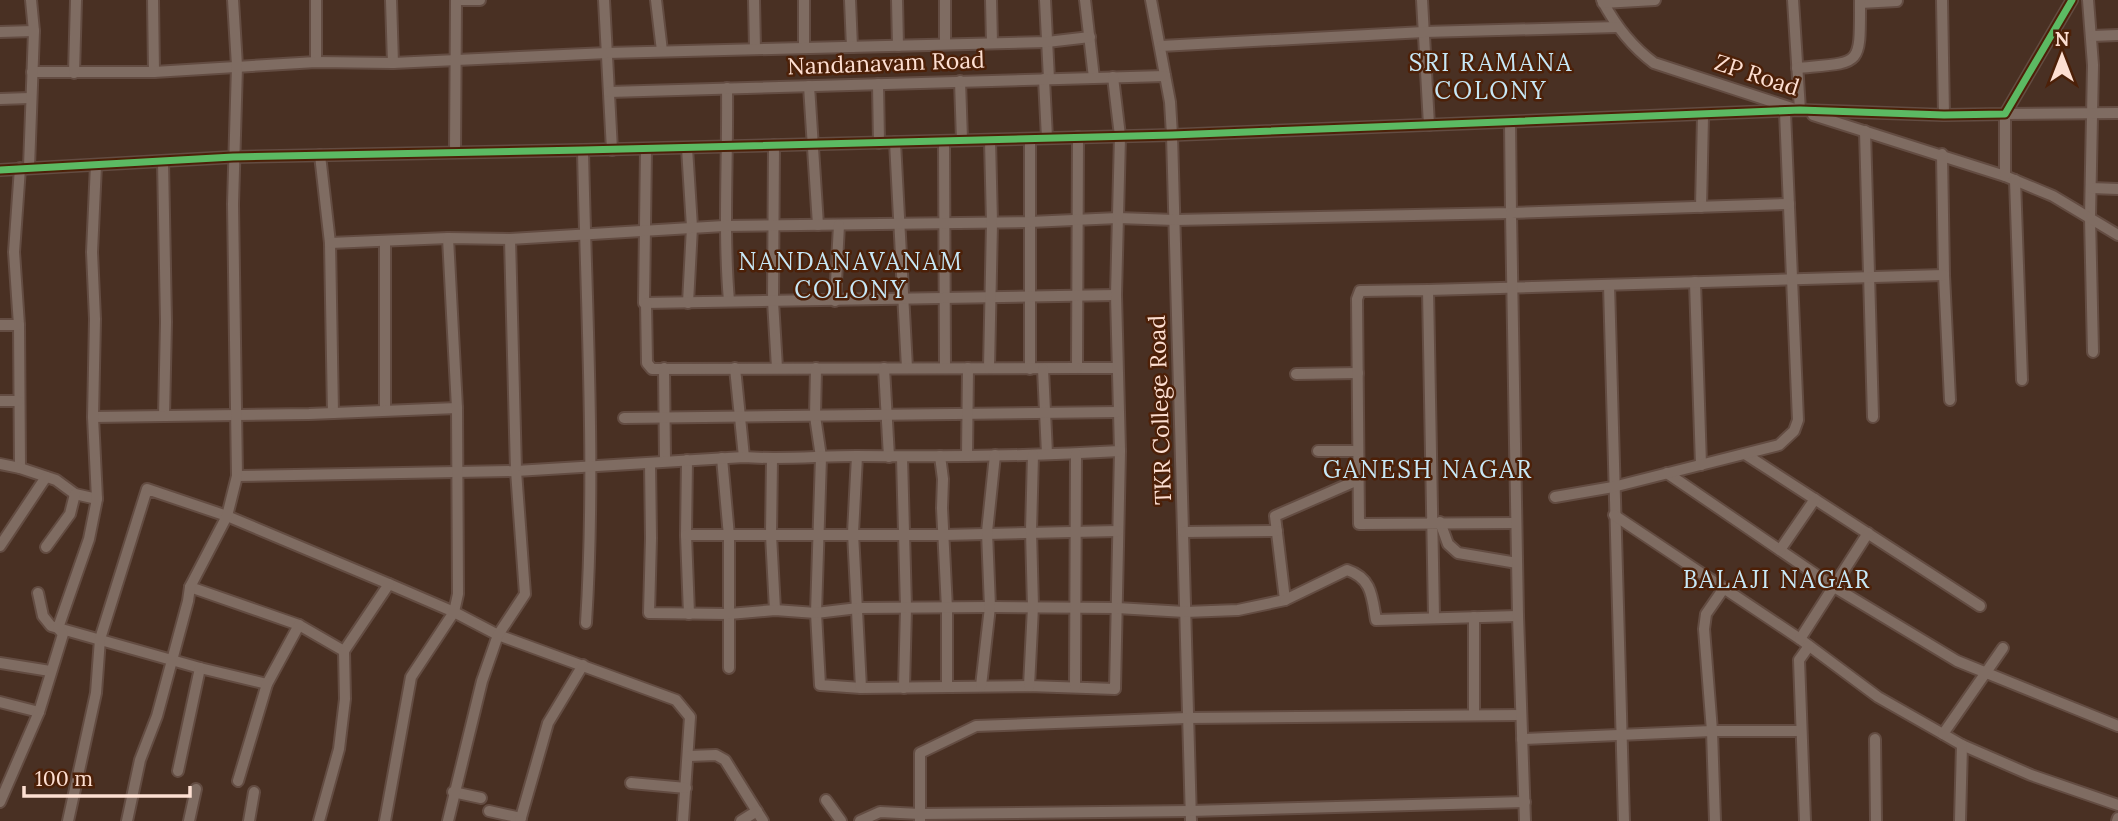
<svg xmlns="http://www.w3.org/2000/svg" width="2118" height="821" viewBox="0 0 2118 821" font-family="Lora,serif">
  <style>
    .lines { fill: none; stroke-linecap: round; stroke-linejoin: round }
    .minor-casing { stroke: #634c42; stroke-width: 14 }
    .minor { stroke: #7f6c62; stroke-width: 10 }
    .cycleway-casing { stroke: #4c2008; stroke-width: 11 }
    .cycleway { stroke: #5cba63; stroke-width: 7 }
    .labels { text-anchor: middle; stroke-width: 5; stroke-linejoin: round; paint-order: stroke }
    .street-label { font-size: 23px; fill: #fddfd2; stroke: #4c2008 }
    .neighbourhood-label { font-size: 24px; letter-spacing: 2px; fill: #c7e8f7; stroke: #4c2008 }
  </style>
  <rect width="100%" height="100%" fill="#493023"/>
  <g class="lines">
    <defs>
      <g id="minor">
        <polyline points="153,0 154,72"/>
        <polyline points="316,0 316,62"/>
        <polyline points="391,0 393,63"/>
        <polyline points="456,0 480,0"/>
        <polyline points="604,0 612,150"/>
        <polyline points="656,0 662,51"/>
        <polyline points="754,0 755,49"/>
        <polyline points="804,0 804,48"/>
        <polyline points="850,0 852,47"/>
        <polyline points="897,0 898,46"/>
        <polyline points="945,0 945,44"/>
        <polyline points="991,0 992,43"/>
        <polyline points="1045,0 1049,79"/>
        <polyline points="1085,0 1094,78"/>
        <polyline points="1151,0 1170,102 1172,135 1191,821"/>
        <polyline points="1422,0 1429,125"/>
        <path d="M 1602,0 C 1615,25 1631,46 1654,63 L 1798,110"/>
        <polyline points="1793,0 1800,110"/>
        <polyline points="1860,0 1860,3 1897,1"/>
        <polyline points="1942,0 1944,115"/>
        <polyline points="2088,0 2093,65 2090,217 2093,352"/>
        <polyline points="1603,3 1655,0"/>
        <polyline points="0,32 34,31"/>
        <polyline points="2092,36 2118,35"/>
        <polyline points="1161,46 1424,32 1618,27"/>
        <path d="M 1797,68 C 1862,62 1860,68 1860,3"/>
        <polyline points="32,72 154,72 316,62 393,63 607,53 1047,42 1090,37"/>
        <polyline points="74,73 76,0"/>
        <polyline points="1044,79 1047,138"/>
        <polyline points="960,81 962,140"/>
        <polyline points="878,84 879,143"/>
        <polyline points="809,86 818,225"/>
        <path d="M 727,88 C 728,159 723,230 729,301"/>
        <polyline points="609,92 1165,76"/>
        <polyline points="0,99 30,98"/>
        <polyline points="1813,115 2005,176 2053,196 2118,235"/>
        <polyline points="1865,131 1873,417"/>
        <polyline points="1078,137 1077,368 1116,368"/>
        <polyline points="1030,139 1030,369"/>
        <polyline points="944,141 945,368"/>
        <polyline points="895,142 907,368"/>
        <polyline points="774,145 773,301 777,368"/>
        <polyline points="687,148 692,227 688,303"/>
        <polyline points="646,149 644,303 1116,295"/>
        <path d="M 583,150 C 586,307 596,466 586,623"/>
        <polyline points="455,152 456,0"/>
        <polyline points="1942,154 1944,275 1950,400"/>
        <polyline points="320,155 330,243 333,413"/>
        <polyline points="163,161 166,322 164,416"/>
        <polyline points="29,167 34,31 31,0"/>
        <polyline points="20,168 14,252 19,325 20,468"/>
        <polyline points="0,170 233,157 583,150 1172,135 1800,110 1944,115 2005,114 2072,0"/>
        <polyline points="2005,176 2005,114 2118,113"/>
        <polyline points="2015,180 2022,380"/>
        <polyline points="2091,188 2118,189"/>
        <polyline points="1701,207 1703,116"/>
        <polyline points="330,243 448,238 510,239 724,226 1030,222 1118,218 1175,220 1511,213 1510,123"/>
        <polyline points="1695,282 1701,465"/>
        <polyline points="1609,285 1624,821"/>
        <polyline points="1428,290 1944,275"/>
        <polyline points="835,301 839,225"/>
        <polyline points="646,303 647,363 652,369 1077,368"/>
        <polyline points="0,325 19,325"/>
        <polyline points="664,368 665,460"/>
        <polyline points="735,368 744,457"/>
        <polyline points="816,368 815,416 821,457 816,613 820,685 861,688 1029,686 1115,689 1120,451 1116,295 1120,136 1113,77"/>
        <polyline points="884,368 889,457"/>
        <polyline points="989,368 992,223 990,140"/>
        <polyline points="1043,369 1047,454"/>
        <polyline points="1296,374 1358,373"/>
        <polyline points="0,401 18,401"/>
        <polyline points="385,410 385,241"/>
        <polyline points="93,417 309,414 457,408"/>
        <polyline points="624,418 1118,412"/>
        <polyline points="1318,451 1357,451"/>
        <polyline points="1745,454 1980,606"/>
        <polyline points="857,456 853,533 861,688"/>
        <polyline points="940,456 943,479 942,508 947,609 947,687"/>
        <polyline points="967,456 968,368"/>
        <polyline points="902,457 906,608 904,688"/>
        <polyline points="722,458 729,536 729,668"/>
        <polyline points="772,459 771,535 775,610"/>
        <polyline points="687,460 686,535 689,614"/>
        <polyline points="650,463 651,538 649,613 729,614 775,610 816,613 858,608 990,607 1117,608 1185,612 1238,610 1285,600 1275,516 1358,480"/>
        <polyline points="0,464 20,468 56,480 75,494 97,499"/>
        <polyline points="1667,473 1834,587 1957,661 2118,726"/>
        <path d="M 237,476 L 516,471 L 744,457 C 781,460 819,456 856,456 C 944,457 1032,456 1120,451"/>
        <polyline points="1555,497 1613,487 1779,445 1794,431 1798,420 1785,112"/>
        <polyline points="1614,515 1800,639 1878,697 1943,734 1962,745 2031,775 2118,805"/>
        <polyline points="1440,522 1448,544 1458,553 1517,563"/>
        <polyline points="1184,532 1277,531"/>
        <polyline points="686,535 944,535 1118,531"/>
        <polyline points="0,546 46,477"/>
        <polyline points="46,547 70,514 75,494"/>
        <polyline points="1780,550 1815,499"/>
        <polyline points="389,584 454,612 498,635 676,700 690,717 683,821"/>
        <polyline points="190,587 299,625 344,651"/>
        <polyline points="38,593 43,616 51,626 200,668 267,684"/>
        <path d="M 1285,600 L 1347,570 C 1372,578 1372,597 1376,620 L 1518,616"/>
        <polyline points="1434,617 1428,290 1360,291 1357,299 1359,524 1516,523"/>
        <polyline points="1474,617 1474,715"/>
        <polyline points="1800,639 1868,533"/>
        <polyline points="0,663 50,671"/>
        <polyline points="981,686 990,607 987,532 995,455"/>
        <polyline points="1029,686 1033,607 1031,531 1033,455"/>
        <polyline points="1075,687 1076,454"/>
        <polyline points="0,702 39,712"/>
        <polyline points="1943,734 2003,648"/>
        <polyline points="1522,739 1712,731 1800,731"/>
        <polyline points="1875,739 1876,821"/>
        <polyline points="689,756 716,755 725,760 763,821"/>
        <polyline points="178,771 200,668"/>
        <polyline points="238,781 267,684 299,625"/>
        <polyline points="631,783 686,788"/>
        <polyline points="453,792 481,798"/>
        <polyline points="826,800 841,821"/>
        <polyline points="0,802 39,712 63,634 58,628 89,539 97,499 93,417 95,319 92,252 96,165"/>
        <polyline points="489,811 521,818"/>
        <polyline points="68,821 96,693 100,639 147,489 227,516 389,584 344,651 345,699 339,749 319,821"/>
        <polyline points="127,821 140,760 157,716 188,601 190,587 227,516 237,476 233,204 237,66 233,0"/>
        <polyline points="189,821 196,789"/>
        <polyline points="249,821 254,792"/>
        <polyline points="385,821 411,677 454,612 458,594 457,408 448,238"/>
        <polyline points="448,821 482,681 498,635 525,594 516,471 510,239"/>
        <polyline points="520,821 548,723 583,665"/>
        <polyline points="741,821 757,811"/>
        <polyline points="860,821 880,812 920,814 1190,811 1525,802"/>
        <polyline points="920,821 920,753 976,726 1187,718 1521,715"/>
        <polyline points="1525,821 1518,616 1511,213 1789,204"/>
        <polyline points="1715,821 1712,731 1704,629 1706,614 1724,588"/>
        <polyline points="1805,821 1799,660 1809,646"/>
        <polyline points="1960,821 1962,745"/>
        <polyline points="2117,821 2118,818"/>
      </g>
    </defs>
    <use href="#minor" class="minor-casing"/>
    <use href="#minor" class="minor"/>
    <defs>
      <polyline id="cycleway" points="0,170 233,157 583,150 1172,135 1800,110 1944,115 2005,114 2072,0"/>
    </defs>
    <use href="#cycleway" class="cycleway-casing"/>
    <use href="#cycleway" class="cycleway"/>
  </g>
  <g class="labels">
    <g class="street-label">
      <text transform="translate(886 63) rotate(-2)" y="8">Nandanavam Road</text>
      <text transform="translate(1757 75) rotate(18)" y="8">ZP Road</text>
      <text transform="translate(1160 410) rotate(-92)" y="8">TKR College Road</text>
    </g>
    <g class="neighbourhood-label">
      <text x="1491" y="71">SRI RAMANA<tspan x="1491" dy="28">COLONY</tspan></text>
      <text x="851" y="270">NANDANAVANAM<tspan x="851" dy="28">COLONY</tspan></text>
      <text x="1428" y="478">GANESH NAGAR</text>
      <text x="1777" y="588">BALAJI NAGAR</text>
    </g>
  </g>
  <g transform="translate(2062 56)" stroke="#4c2008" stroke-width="5" paint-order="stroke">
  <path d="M0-5L12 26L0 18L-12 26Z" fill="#fddfd2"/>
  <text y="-10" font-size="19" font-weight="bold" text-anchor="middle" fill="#fddfd2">N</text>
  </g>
  <path d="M24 786v10h166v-10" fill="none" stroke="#fddfd2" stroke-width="3.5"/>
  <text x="35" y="786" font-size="21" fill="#fddfd2" stroke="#4c2008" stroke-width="5" paint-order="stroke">100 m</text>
</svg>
